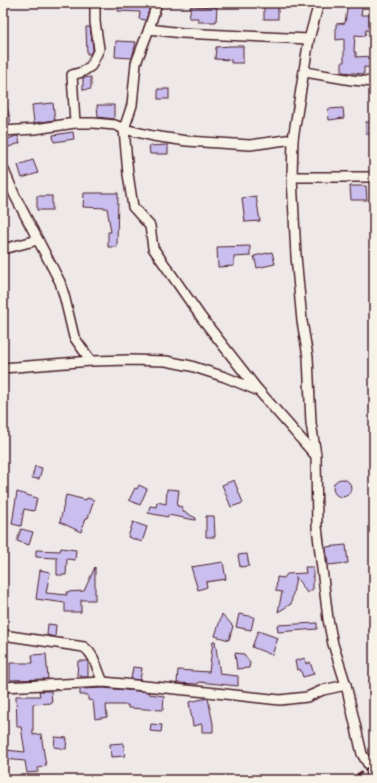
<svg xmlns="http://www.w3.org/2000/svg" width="377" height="783" viewBox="0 0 377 783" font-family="'Balsamiq Sans',sans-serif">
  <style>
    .building { fill: #cabeef; stroke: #4a1f2b }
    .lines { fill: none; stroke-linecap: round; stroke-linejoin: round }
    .minor-casing { stroke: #4a1f2b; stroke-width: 12 }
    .minor { stroke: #f7f3e8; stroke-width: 9 }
    .rail { stroke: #4a1f2b; stroke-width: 3; stroke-dasharray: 6 3; stroke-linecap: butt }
  </style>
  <rect width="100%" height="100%" fill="#eee8e9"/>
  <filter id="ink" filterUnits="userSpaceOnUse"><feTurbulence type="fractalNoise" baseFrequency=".025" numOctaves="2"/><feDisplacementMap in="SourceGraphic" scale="8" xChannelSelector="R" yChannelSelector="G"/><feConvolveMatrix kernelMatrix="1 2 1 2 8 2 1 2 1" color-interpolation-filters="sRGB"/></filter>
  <g filter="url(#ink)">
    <g class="building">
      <polygon points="118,3 151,3 146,20 139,19 140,12 118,11"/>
      <polygon points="348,3 363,3 361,15 370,15 370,30 366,30 365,36 355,35 354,52 356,52 356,57 374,56 374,68 364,67 364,74 342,72 342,62 344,62 344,39 336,40 336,24 345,23"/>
      <polygon points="191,6 217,7 216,22 198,22 198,18 189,18"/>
      <rect x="264" y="6" width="14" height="13"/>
      <polygon points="86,27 90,27 93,48 90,54 87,54"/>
      <polygon points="116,41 136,42 132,58 115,57"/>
      <polygon points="231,46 243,46 243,63 231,63 231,60 215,59 216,47"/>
      <polygon points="91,77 91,89 83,90 83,78"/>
      <rect x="158" y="89" width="11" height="10"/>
      <polygon points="3,100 5,100 11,122 3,124"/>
      <polygon points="53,103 55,120 34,123 32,105"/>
      <polygon points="97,105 114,105 114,119 98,117"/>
      <polygon points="343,108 344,118 329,120 328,109"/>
      <rect x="366" y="122" width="8" height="12"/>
      <polygon points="73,132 74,139 54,142 53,135"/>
      <polygon points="16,136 18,136 20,143 3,149 3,141"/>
      <polygon points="168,145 168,154 150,154 149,146"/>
      <polygon points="33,160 38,173 22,178 18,165"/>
      <polygon points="350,186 366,186 367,200 351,200"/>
      <polygon points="84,193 118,193 117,247 108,247 108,232 111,232 107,208 83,207"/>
      <rect x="37" y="196" width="15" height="14"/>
      <polygon points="256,196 260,221 245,222 242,198"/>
      <polygon points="250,246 250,256 234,257 234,266 218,267 217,247"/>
      <polygon points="272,252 275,264 257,268 254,256"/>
      <polygon points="35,466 42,468 39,479 32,478"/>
      <circle cx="342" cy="488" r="9"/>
      <polygon points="234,480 243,503 231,507 222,485"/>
      <polygon points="139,485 147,489 140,505 129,500 135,488 137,489"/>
      <polygon points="167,489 179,490 177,506 183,507 182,511 196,518 195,520 168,515 168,517 148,513 150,506 156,507 157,502 166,504"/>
      <polygon points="17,492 37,498 34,511 24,509 21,526 12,524"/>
      <polygon points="66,495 86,500 87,498 94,500 88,518 86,518 81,532 60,522"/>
      <polygon points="206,516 214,516 215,537 206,537"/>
      <polygon points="133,522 147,527 142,542 128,537"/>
      <polygon points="21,529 33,532 29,545 17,541"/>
      <polygon points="346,545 348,563 328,565 326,547"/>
      <polygon points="61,548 76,550 75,560 67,559 66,575 57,575 57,558 36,557 36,550 60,551"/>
      <polygon points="247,554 249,566 240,567 238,555"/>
      <polygon points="223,562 226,579 206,582 207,587 198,590 191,567"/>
      <polygon points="95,567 95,600 81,600 81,612 65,612 65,603 36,599 40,570 50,572 46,593 67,595 66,592 84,591"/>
      <polygon points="305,567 313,567 313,589 307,593 296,577 291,604 278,612 282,592 276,591 277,577 284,578 287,574 306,573"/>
      <polygon points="222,614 233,626 229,640 215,636"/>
      <polygon points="239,614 254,617 251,630 236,627"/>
      <polygon points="317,623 317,629 278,632 277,625"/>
      <polygon points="48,624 56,625 55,637 47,635"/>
      <polygon points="258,631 278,638 272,655 252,647"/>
      <polygon points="213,641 215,641 220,674 238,676 238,686 199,682 198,684 177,683 178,670 209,672"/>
      <polygon points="235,653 244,654 250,663 249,668 237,669"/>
      <polygon points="46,654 48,679 10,680 10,663 33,663 32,655"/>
      <polygon points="305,658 306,664 310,662 314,674 303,677 300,669 297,670 295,661"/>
      <polygon points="78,661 88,661 88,677 81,677 81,675 77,675"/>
      <polygon points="133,667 142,668 140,680 131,679"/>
      <polygon points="103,688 149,692 149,694 164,696 163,710 128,708 128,705 106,705 107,717 95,719 93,701 88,700 88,695 80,695 80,689"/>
      <polygon points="39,691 51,691 52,703 33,704 33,735 41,734 46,766 38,768 38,772 27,773 25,761 4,759 5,750 25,752 21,727 17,727 16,696 40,696"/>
      <polygon points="208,698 213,724 213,732 202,732 202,724 193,726 189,702"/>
      <polygon points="151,724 162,725 161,732 150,731"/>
      <polygon points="55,737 67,738 66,749 54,747"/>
      <polygon points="123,743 125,756 111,757 110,744"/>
    </g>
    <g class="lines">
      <defs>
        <g id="minor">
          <polyline points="157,3 149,29 136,63 132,105 124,129 128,174 133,207 150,226 153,248 201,317 258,390"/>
          <polyline points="149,29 182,33 309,39"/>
          <polyline points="305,72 352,80 374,82"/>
          <polyline points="75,123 72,75 82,72 91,66 99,49 95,22 95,3"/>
          <polyline points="3,131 35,129 75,123 93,123 115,125 124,129 153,136 187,141 250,145 293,139"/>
          <polyline points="3,168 15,196 60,282 65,299 74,337 91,361"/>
          <polyline points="292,177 373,177"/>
          <polyline points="3,249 38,240"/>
          <polyline points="3,368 91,361 130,360 166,361 191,366 225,377 259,391 316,456 317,527 328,619 333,644 346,685 362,754 370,767 374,780"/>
          <polyline points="316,455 311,423 308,357 302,321 296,256 292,177 293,139 309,39 319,3"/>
          <path d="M 3,635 L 84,647 C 95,655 97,670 103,682"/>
          <polyline points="3,687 103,682 207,692 280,700 307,697 323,690 346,685"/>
        </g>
      </defs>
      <use href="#minor" class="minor-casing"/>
      <use href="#minor" class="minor"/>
      <polyline class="rail" points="349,780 370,767 374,763"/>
    </g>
  </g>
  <rect width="377" height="783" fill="none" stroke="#f7f3e8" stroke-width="16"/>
  <rect x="8" y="8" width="361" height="767" fill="none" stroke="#4a1f2b" stroke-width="1.5" filter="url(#ink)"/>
</svg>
